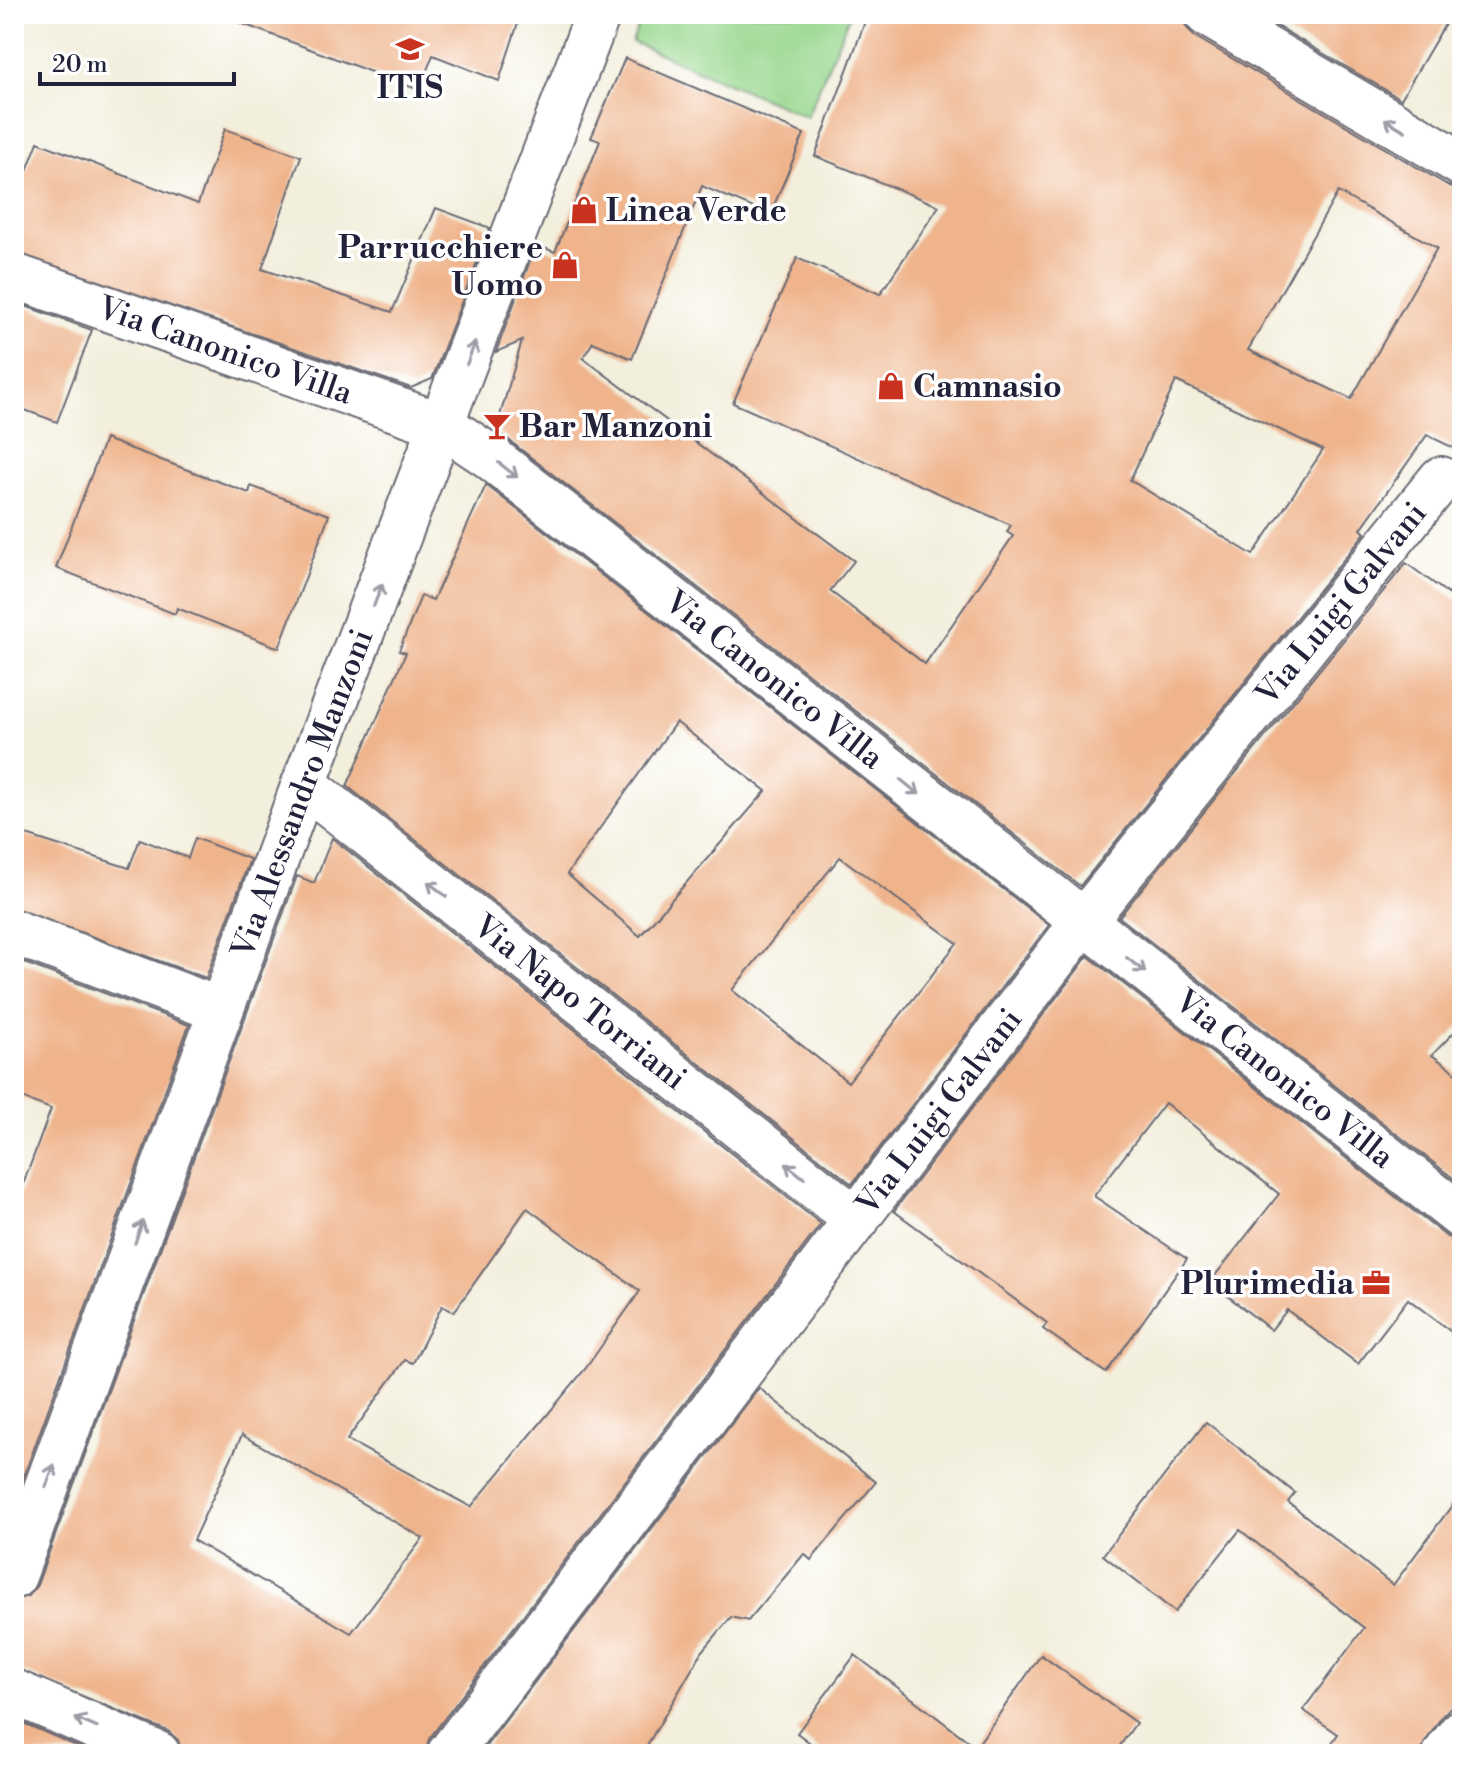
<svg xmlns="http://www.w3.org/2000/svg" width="1476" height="1768" viewBox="0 0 1476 1768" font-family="'Libre Bodoni',serif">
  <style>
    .green { fill: #97d78d; stroke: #5c7c64; stroke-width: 2 }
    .building { fill: #efb48b; fill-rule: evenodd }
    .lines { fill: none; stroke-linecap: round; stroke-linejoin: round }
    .street-casing { stroke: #6b6a74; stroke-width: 48 }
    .street { stroke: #fff; stroke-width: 44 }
    .oneway { stroke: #9c9ca7 }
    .labels { text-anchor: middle; stroke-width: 7; stroke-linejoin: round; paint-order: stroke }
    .poi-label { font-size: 32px; font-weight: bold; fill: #22223b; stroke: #fff; text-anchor: start }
    .street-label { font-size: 32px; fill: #22223b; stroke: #fff }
  </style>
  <rect width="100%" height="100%" fill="#fff"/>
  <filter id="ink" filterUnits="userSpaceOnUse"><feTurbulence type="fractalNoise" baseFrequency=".0125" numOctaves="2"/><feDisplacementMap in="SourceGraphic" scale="16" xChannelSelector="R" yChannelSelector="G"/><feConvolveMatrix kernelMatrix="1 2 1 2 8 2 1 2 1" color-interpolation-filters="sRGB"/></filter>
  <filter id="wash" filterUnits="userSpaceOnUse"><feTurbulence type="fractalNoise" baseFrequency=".006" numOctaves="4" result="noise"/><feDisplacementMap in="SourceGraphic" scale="32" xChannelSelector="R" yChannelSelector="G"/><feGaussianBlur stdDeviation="1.8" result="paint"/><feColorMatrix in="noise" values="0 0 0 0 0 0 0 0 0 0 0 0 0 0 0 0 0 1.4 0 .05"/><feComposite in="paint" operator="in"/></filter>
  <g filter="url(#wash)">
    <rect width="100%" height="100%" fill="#f3efdd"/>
    <polygon class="green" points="643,14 850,14 807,117 632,42"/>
    <g id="blocks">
      <g class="building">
        <polygon points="231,14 521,14 499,81 433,55 419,90 230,19"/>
        <path d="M 868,14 L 1182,14 L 1186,27 L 1194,36 L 1449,186 L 1462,189 L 1462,452 L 1427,435 L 1361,529 L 1365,533 L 1080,886 L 501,434 L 497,426 L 522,341 L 496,352 L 536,245 L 555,252 L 600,141 L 591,138 L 625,58 L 804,134 L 770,215 L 702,186 L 632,359 L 593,342 L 583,358 L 854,561 L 830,591 L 925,664 L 1013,536 L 1007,532 L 1011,525 L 733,403 L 797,258 L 880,294 L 939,206 L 815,156 ZM 1338,192 L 1437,248 L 1351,399 L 1248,350 ZM 1176,381 L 1323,450 L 1253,555 L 1130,480 Z"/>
        <polygon points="1256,14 1451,14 1401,99"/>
        <polygon points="225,129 301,156 262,269 392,312 436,208 490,228 432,379 411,388 14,252 14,204 38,142 198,204"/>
        <polygon points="14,302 92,330 57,422 14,406"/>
        <polygon points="105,439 249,493 251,486 329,515 279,648 177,608 175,614 56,568"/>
        <path d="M 486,485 L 1049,925 L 852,1184 L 347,786 L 406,653 L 399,651 L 421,596 L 433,600 ZM 676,722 L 766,791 L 640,936 L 567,874 ZM 840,857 L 957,943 L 848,1082 L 732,990 Z"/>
        <polygon points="1406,563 1462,604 1462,1024 1432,1055 1462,1077 1462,1185 1119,917"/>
        <polygon points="14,831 129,868 140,839 188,858 195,838 250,859 206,978 14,908"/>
        <path d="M 332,838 L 821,1224 L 429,1739 L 425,1754 L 182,1754 L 178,1740 L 168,1731 L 14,1668 L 14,1600 L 29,1596 L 37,1585 L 297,876 L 314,883 ZM 527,1208 L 640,1291 L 586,1368 L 471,1507 L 347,1440 L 405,1360 L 413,1363 L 442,1306 L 454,1312 ZM 242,1435 L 423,1538 L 351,1633 L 193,1540 Z"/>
        <polygon points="1088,956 1447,1237 1462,1241 1462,1340 1408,1299 1358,1364 1287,1310 1271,1330 1210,1282 1279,1194 1165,1103 1094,1196 1187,1259 1106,1373 1043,1329 1047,1323 894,1211"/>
        <polygon points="14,959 189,1025 14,1503 14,1209 51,1109 14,1095"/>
        <polygon points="759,1388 876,1482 811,1560 804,1554 748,1621 731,1617 702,1652 642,1754 480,1754"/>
        <polygon points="1206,1422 1295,1493 1288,1502 1393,1585 1462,1492 1462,1695 1442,1716 1418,1754 1324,1754 1338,1734 1303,1710 1364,1628 1240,1530 1175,1612 1103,1555"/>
        <polygon points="855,1655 976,1747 1041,1655 1136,1723 1114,1754 825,1754 797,1733"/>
        <polygon points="14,1719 95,1754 14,1754"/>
      </g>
    </g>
  </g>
  <g filter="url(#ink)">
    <use href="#blocks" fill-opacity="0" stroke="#6b6a74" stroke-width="2"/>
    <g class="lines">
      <defs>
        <g id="street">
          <polyline points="1207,14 1462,164"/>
          <path id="s1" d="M 14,276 L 444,426 L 489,456 L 1462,1217"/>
          <path id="s2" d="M 304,784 L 857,1220"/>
          <polyline points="14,932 220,1010"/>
          <path id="s3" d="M 14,1576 L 304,784 L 598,14"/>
          <polyline points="14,1692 158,1754"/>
          <path id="s4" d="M 449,1754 L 1082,923 L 1441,479"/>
          <polyline points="1445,1754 1462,1731"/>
        </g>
      </defs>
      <use href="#street" class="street-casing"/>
      <use href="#street" class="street"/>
    </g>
    <defs><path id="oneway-shaft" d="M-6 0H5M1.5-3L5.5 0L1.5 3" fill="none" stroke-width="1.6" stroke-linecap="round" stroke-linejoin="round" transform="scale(2)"/></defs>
    <g class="oneway">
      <use href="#oneway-shaft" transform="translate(1395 125) rotate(-150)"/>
      <use href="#oneway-shaft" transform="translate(471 353) rotate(-69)"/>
      <use href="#oneway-shaft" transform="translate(508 470) rotate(38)"/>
      <use href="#oneway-shaft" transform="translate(378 595) rotate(-69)"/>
      <use href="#oneway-shaft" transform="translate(910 787) rotate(38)"/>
      <use href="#oneway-shaft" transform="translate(437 889) rotate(-142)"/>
      <use href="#oneway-shaft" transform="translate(1136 965) rotate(38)"/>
      <use href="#oneway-shaft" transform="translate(795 1171) rotate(-142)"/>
      <use href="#oneway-shaft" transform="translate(139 1232) rotate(-70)"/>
      <use href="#oneway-shaft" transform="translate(50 1476) rotate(-70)"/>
      <use href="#oneway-shaft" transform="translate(86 1723) rotate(-157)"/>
    </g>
  </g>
  <defs>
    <symbol id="school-bare" viewBox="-9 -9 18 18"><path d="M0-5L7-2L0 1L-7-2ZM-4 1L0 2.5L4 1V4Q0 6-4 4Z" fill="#c8321e" stroke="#fff" stroke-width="2.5" paint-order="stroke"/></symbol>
    <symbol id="shop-bare" viewBox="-9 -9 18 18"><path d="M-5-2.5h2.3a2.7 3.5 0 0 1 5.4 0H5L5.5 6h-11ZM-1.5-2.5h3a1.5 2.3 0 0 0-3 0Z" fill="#c8321e" stroke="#fff" stroke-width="2.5" paint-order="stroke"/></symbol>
    <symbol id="bar-bare" viewBox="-9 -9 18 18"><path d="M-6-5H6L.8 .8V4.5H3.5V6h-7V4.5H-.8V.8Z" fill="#c8321e" stroke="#fff" stroke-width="2.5" paint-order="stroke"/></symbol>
    <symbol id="office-bare" viewBox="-9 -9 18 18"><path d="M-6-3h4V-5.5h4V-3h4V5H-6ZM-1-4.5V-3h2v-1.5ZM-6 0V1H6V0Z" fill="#c8321e" stroke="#fff" stroke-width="2.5" paint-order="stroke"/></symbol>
  </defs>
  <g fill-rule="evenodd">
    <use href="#school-bare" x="390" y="29" width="40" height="40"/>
    <use href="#shop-bare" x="564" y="190" width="40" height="40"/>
    <use href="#shop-bare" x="545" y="245" width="40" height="40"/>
    <use href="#shop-bare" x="871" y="366" width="40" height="40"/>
    <use href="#bar-bare" x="477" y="406" width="40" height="40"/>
    <use href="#office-bare" x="1356" y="1263" width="40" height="40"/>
  </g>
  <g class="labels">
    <g class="poi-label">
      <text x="410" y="98" text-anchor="middle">ITIS</text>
      <text x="606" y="221">Linea Verde</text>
      <text x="543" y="258" text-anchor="end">Parrucchiere<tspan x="543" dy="37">Uomo</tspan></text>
      <text x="913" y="397">Camnasio</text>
      <text x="519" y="437">Bar Manzoni</text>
      <text x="1354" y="1294" text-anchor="end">Plurimedia</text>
    </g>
    <g class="street-label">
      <text dy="11" stroke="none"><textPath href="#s1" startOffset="224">Via Canonico Villa</textPath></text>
      <text dy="11" stroke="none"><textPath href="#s4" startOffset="1456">Via Luigi Galvani</textPath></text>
      <text dy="11" stroke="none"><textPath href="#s1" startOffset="872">Via Canonico Villa</textPath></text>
      <text dy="11" stroke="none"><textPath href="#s3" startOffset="834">Via Alessandro Manzoni</textPath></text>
      <text dy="11" stroke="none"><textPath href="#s2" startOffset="352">Via Napo Torriani</textPath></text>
      <text dy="11" stroke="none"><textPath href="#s1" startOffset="1520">Via Canonico Villa</textPath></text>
      <text dy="11" stroke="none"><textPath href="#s4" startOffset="808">Via Luigi Galvani</textPath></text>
    </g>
  </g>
  <rect width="1476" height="1768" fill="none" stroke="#fff" stroke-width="48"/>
  <path d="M40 72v12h194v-12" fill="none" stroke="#22223b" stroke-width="4"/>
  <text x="52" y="72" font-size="24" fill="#22223b" stroke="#ffffff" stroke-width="6" paint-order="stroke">20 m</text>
</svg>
